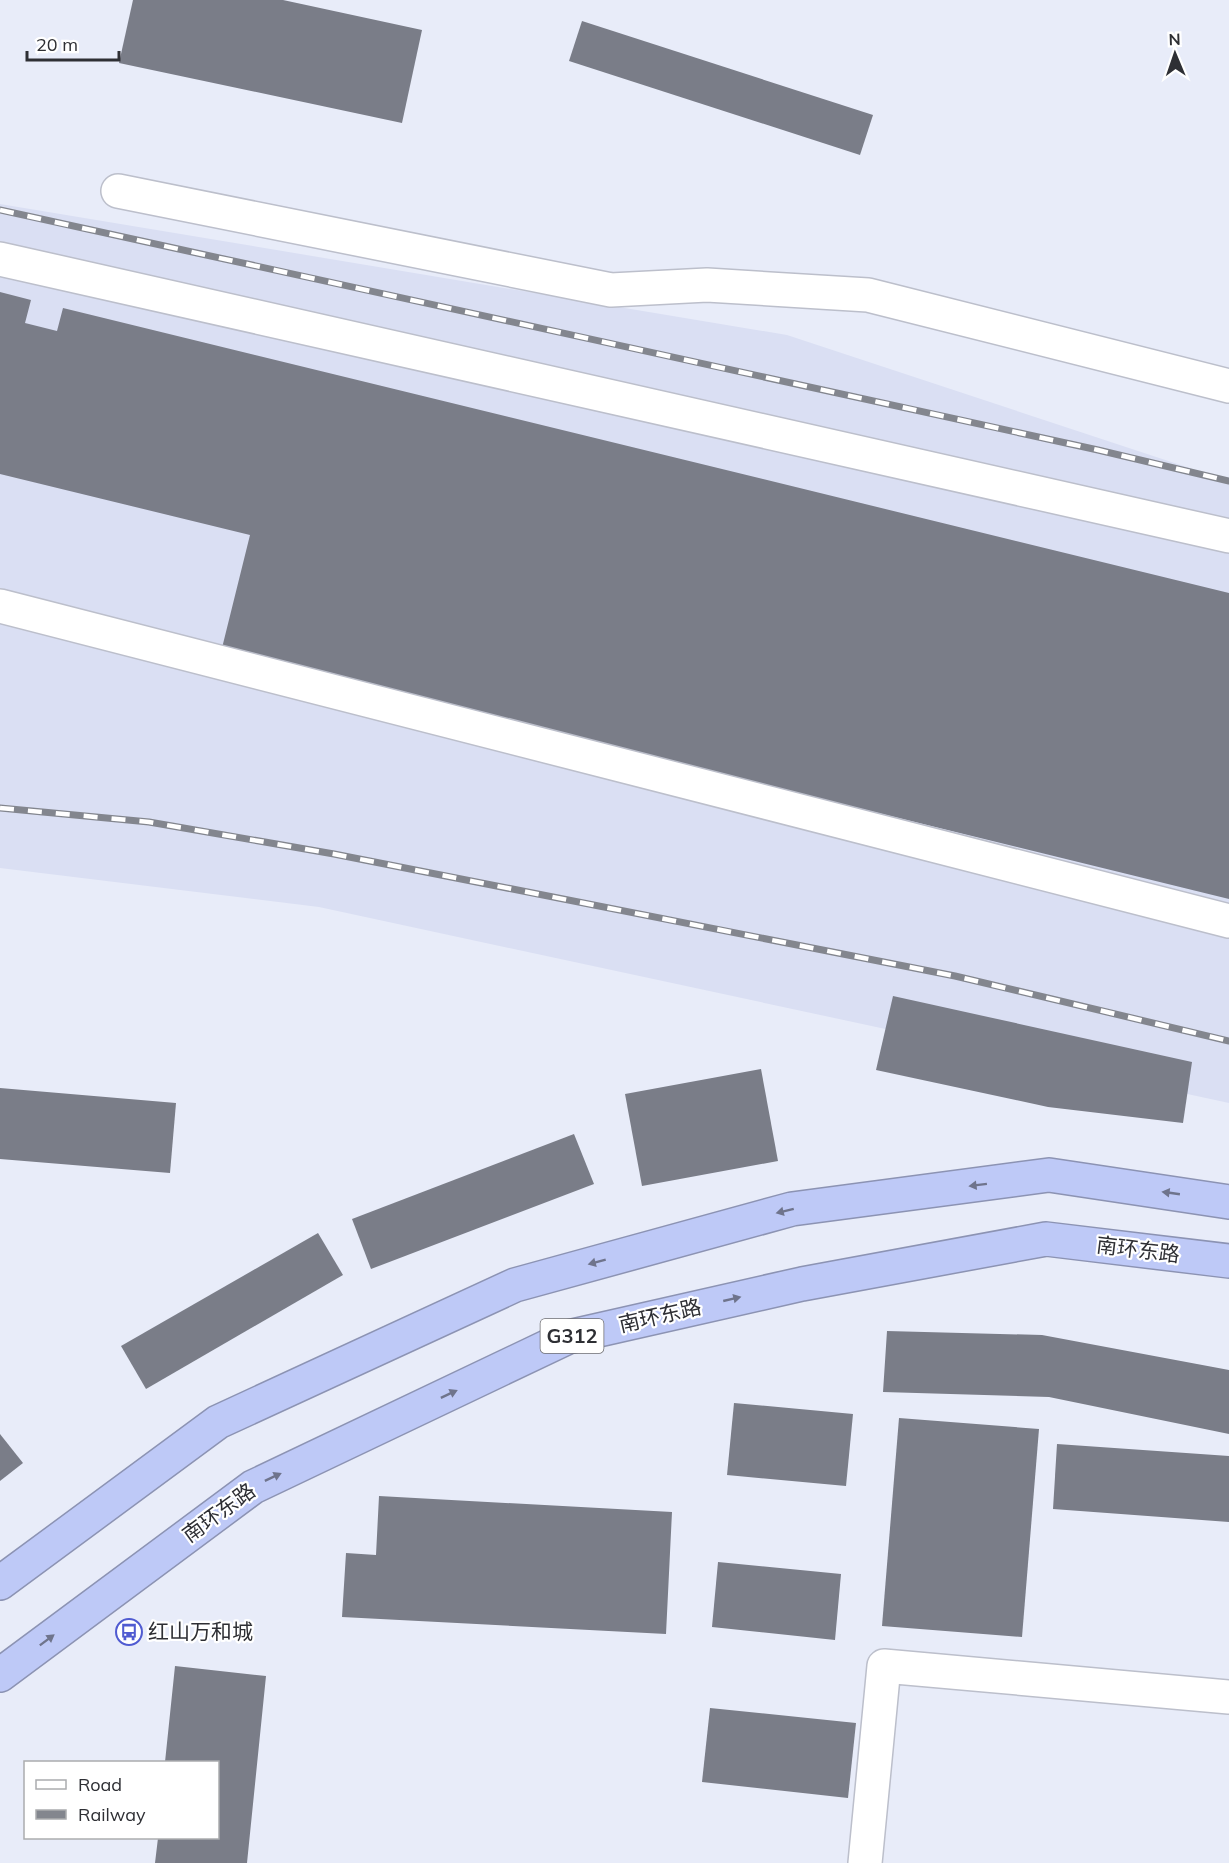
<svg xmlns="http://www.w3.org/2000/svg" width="1229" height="1863" viewBox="0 0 1229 1863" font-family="Mulish,'Noto Sans SC',sans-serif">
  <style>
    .built { fill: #dadff3 }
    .building { fill: #7a7d88 }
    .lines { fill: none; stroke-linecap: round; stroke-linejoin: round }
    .minor-casing { stroke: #bcbfcb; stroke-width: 36 }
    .highway-casing { stroke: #8c93b3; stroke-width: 36 }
    .minor { stroke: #fff; stroke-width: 33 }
    .highway { stroke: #bec9f7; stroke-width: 33 }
    .rail-casing { stroke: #83868e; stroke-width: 7 }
    .rail { stroke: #fff; stroke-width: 4.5; stroke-dasharray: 14; stroke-linecap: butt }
    .oneway { fill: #6f748c }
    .labels { text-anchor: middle; stroke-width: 4.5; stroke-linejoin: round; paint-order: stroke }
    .shield { fill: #fff; stroke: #6d6d71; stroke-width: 1.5 }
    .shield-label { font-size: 20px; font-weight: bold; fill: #2e2f34 }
    .street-label { font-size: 21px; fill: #2e2f34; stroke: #fff }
    .poi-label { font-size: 21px; fill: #2e2f34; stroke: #fff; text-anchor: start }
  </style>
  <rect width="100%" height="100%" fill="#e8ecf9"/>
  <polygon class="built" points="0,204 787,335 1229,481 1229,1103 319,907 0,868"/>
  <g class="building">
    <polygon points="133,0 283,0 422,30 402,123 119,63"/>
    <polygon points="582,21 873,115 860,155 569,61"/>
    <polygon points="0,292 31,300 25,323 57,331 63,308 1229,593 1229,899 221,652 250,535 0,474"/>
    <polygon points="893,996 1192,1062 1183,1123 1048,1107 876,1070"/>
    <polygon points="761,1069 778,1161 642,1186 625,1094"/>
    <polygon points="0,1088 176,1103 170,1173 0,1159"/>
    <polygon points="574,1134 594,1184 371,1269 352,1219"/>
    <polygon points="318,1233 343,1275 146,1389 121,1346"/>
    <polygon points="887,1331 1042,1335 1229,1370 1229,1434 1049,1397 883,1392"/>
    <polygon points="734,1403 853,1414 846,1486 727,1475"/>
    <polygon points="899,1418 1039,1429 1022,1637 882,1626"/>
    <polygon points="0,1434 23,1463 0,1481"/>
    <polygon points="1057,1444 1229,1456 1229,1522 1053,1509"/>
    <polygon points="379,1496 672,1512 666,1634 342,1617 346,1553 376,1555"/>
    <polygon points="718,1562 841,1574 835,1640 712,1627"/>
    <polygon points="175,1666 266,1676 247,1863 155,1863 158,1838 218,1838 218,1762 165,1762"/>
    <polygon points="710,1708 856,1723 848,1798 702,1782"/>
  </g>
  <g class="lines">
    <defs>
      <g id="minor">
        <polyline points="118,191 611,290 707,285 868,295 1229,386"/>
        <polyline points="0,259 1229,536"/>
        <polyline points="0,606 1229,921"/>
        <polyline points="865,1863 884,1666 1229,1697"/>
      </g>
      <g id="highway">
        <polyline points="0,1583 218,1422 515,1285 792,1209 1049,1175 1229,1202"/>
        <polyline points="0,1675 253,1487 568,1337 802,1284 1046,1239 1229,1261"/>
      </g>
    </defs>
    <use href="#minor" class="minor-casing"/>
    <use href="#highway" class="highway-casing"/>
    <use href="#minor" class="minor"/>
    <use href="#highway" class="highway"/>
    <defs>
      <g id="rail">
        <polyline points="0,210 1098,450 1229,481"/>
        <polyline points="0,808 149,822 334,854 955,976 1229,1041"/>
      </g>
    </defs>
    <use href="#rail" class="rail-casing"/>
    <use href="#rail" class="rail"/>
  </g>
  <defs><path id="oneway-solid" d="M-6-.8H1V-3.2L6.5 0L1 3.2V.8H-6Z" transform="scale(1.5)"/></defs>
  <g class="oneway">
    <use href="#oneway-solid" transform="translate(978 1185) rotate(173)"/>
    <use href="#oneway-solid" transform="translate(1171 1193) rotate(-172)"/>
    <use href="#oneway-solid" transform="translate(785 1211) rotate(166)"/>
    <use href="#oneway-solid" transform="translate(597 1262) rotate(165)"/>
    <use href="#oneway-solid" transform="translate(732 1299) rotate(-13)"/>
    <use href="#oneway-solid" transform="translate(449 1394) rotate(-25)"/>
    <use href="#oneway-solid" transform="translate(273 1477) rotate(-25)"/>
    <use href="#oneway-solid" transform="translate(47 1640) rotate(-37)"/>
  </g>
  <defs>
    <symbol id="bus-ring" viewBox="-11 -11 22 22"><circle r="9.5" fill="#fff" stroke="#505bd1" stroke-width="1.5"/><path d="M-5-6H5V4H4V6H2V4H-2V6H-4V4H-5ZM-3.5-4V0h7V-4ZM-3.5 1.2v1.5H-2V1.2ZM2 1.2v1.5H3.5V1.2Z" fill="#505bd1"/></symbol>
  </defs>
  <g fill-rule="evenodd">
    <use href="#bus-ring" x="114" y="1617" width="30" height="30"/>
  </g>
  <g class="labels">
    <rect class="shield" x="540.5" y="1319" width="63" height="34" rx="4.5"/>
    <g class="shield-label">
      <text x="572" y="1343">G312</text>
    </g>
    <g class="street-label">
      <text transform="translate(1138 1250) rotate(7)" y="7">南环东路</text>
      <text transform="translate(660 1316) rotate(-13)" y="7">南环东路</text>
      <text transform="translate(219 1513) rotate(-36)" y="7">南环东路</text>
    </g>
    <g class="poi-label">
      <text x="148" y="1639">红山万和城</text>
    </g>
  </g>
  <rect x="24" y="1761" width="195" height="78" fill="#ffffff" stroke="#abacae" stroke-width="1.5"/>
  <rect x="36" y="1780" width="30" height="9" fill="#ffffff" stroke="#abacae" stroke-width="1.5"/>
  <text x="78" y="1791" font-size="18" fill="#2e2f34">Road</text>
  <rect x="36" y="1810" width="30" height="9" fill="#83868e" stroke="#abacae" stroke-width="1.5"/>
  <text x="78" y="1821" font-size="18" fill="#2e2f34">Railway</text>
  <g transform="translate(1175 54) rotate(358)" stroke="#ffffff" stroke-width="4.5" paint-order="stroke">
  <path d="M0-4.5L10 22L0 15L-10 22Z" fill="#2e2f34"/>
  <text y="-9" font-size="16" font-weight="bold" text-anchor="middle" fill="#2e2f34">N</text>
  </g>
  <path d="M27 51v9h92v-9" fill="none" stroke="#2e2f34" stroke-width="3"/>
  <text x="36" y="51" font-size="18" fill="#2e2f34" stroke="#ffffff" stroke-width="4.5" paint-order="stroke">20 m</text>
</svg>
